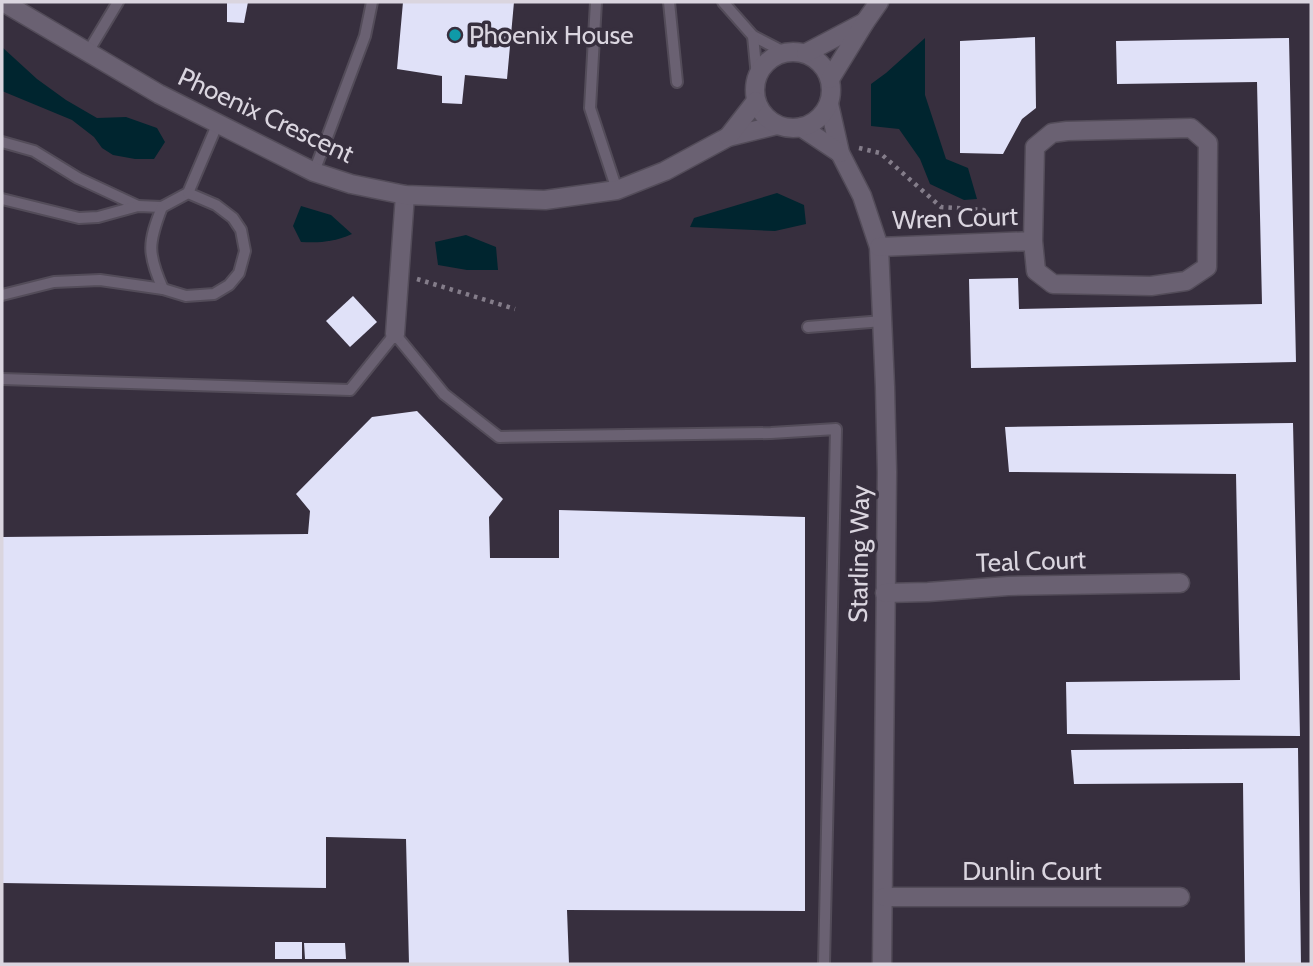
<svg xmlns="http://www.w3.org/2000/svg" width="1313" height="966" viewBox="0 0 1313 966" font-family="Cabin,sans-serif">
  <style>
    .water { fill: #00252f }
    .building { fill: #e0e1f8 }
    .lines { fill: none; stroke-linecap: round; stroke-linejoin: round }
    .service-casing { stroke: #534c59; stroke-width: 14 }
    .minor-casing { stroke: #534c59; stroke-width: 21 }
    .tertiary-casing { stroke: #534c59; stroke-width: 21 }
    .path { stroke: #847d8a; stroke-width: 4.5; stroke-dasharray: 3.5 5; stroke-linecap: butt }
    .service { stroke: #6a6172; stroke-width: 10 }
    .minor { stroke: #6a6172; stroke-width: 18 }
    .tertiary { stroke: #6a6172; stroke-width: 18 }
    .culture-dot { fill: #0f9aa8; stroke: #372f3e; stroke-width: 2.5 }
    .labels { text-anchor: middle; stroke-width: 7; stroke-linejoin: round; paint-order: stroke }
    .poi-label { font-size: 26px; fill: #dad5df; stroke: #372f3e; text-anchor: start }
    .street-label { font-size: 26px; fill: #dad5df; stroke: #372f3e }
  </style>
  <rect width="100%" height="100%" fill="#372f3e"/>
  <g class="water">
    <polygon points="925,38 925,95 946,159 968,168 977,199 964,200 930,184 920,159 899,129 871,126 871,84 886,73"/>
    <polygon points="2,47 37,79 66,100 97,118 126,117 157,128 165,142 154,159 135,159 113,155 102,148 94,137 72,120 2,91"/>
    <polygon points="777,193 804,205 806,224 775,231 690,227 694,218"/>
    <path d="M 301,206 L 331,215 L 352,234 C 334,242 320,243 301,242 L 293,226 Z"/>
    <polygon points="466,235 496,247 498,270 467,270 438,265 435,242"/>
  </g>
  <g class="building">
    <polygon points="227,2 248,2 244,23 227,22"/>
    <polygon points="403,2 514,2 507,79 465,75 462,104 442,103 442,76 397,69"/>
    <polygon points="1035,37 1036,108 1022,119 1003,154 960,153 960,41"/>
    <polygon points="1289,38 1296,362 971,368 969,279 1018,278 1019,309 1262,304 1257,82 1117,84 1116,41"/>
    <polygon points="353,296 377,322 350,347 326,321"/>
    <polygon points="417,411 503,499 489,517 490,558 559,558 559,510 805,517 805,911 567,910 569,964 409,964 406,839 326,837 326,888 2,883 2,537 308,534 310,511 296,494 372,417"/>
    <polygon points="1293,423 1300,736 1067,734 1066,682 1240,680 1236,474 1009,472 1005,427"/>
    <polygon points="1298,748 1301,964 1245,964 1243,783 1074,784 1071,750"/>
    <rect x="275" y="942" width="27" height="17"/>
    <polygon points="304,943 345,943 346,959 305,959"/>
  </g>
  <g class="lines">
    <defs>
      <g id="service">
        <polyline points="596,2 590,108 617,190"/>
        <polyline points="669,2 677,82"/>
        <polyline points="723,2 753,36 784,52"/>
        <polyline points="753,36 757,77"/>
        <polyline points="88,52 118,2"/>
        <polyline points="2,142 34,151 78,178 138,206"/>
        <polyline points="314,172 365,36 372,2"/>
        <polyline points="2,199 79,218 98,217 138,206 162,207 188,193 217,125"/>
        <path d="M 162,207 C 148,243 147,253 163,289"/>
        <polyline points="2,295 54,282 100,280 163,289 186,296 214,294 229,285 239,273 245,251 241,230 233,218 216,205 188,193"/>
        <polyline points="808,327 883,321"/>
        <polyline points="2,379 350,390 395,334 444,394 499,437 771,433 836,429 824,964"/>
      </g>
      <g id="minor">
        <polyline points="829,104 840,153 862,196 879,247 885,387 887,472 882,964"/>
        <polyline points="801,127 840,153"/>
        <polyline points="879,247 1033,241 1036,271 1053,284 1151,286 1186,281 1207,267 1208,143 1191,128 1067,131 1052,133 1035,147 1033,241"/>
        <polyline points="395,334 405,195"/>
        <polyline points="885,593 928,592 1008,586 1180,583"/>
        <polyline points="884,897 1180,897"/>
      </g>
      <g id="tertiary">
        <polyline points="3,2 159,94 314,172 351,184 405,195 545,200 617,190 665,171 728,137 777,125"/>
        <circle cx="793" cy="90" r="38"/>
        <polyline points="806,53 865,22"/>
        <polyline points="830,79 865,22 879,2"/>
        <polyline points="728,137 756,101"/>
      </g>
    </defs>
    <use href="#service" class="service-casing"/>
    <use href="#minor" class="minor-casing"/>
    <use href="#tertiary" class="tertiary-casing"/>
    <g class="path">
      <polyline points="859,148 880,153 941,207 984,210 984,225"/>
      <polyline points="417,279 515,309"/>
    </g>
    <use href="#service" class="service"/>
    <use href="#minor" class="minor"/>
    <use href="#tertiary" class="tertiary"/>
  </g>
  <circle class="culture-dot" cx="455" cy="35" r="7"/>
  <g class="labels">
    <g class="poi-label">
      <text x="469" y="44">Phoenix House</text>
    </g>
    <g class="street-label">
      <text transform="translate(266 115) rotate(25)" y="9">Phoenix Crescent</text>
      <text transform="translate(955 218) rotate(-2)" y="9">Wren Court</text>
      <text transform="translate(859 554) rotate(-89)" y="9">Starling Way</text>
      <text transform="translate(1031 561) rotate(-2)" y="9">Teal Court</text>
      <text x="1032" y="880">Dunlin Court</text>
    </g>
  </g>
  <rect width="1313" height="966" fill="none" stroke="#dad5df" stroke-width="7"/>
</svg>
